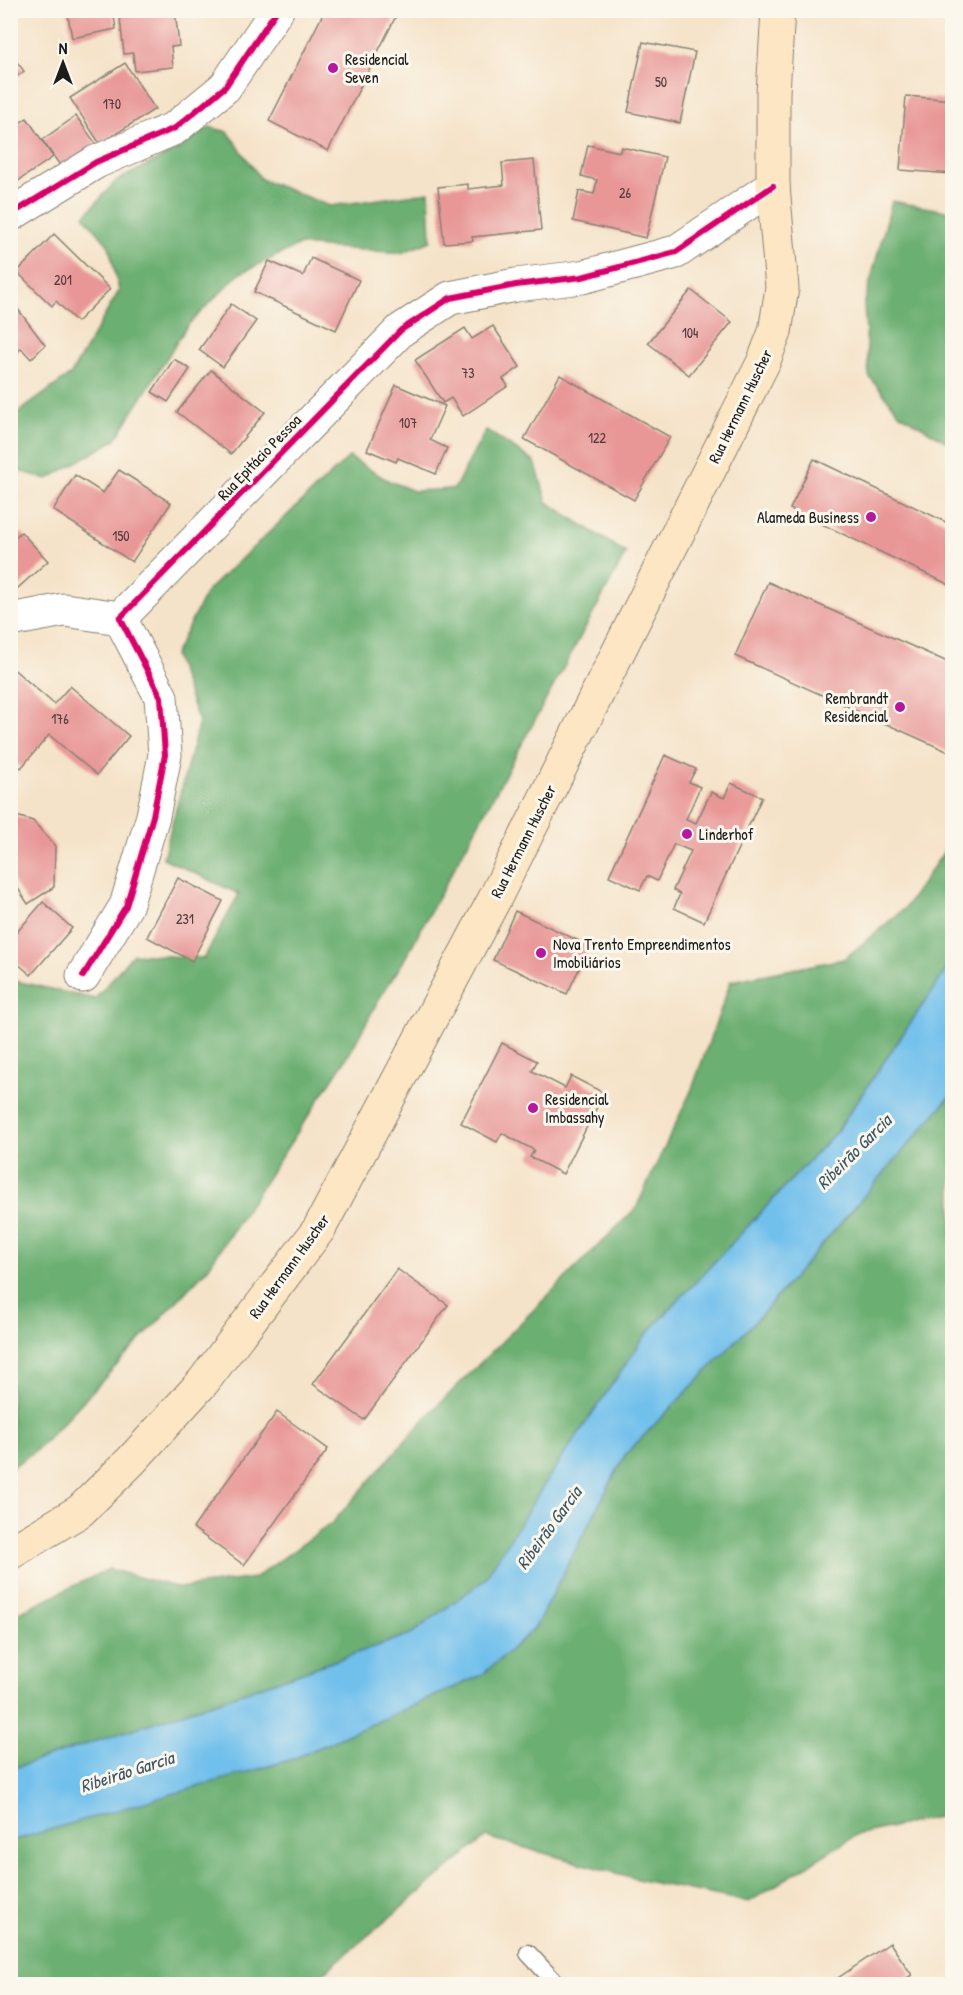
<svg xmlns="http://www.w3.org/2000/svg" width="963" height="1995" viewBox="0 0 963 1995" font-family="'Patrick Hand',sans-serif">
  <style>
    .forest { fill: #6caf72; stroke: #446647; stroke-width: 1.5 }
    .water { fill: #71c0ec; stroke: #466e84; stroke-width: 1.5 }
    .building { fill: #e89796 }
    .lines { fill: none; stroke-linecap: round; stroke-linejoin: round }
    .service-casing { stroke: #888072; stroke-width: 19 }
    .minor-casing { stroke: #888072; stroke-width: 35 }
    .secondary-casing { stroke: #888072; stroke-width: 35 }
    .service { stroke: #fff; stroke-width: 16 }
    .minor { stroke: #fff; stroke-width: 33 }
    .secondary { stroke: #fce6c4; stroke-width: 33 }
    .cycleway-casing { stroke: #fbf7ec; stroke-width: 10 }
    .cycleway { stroke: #d6006c; stroke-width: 6 }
    .poi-dot { fill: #b5179e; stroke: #fbf7ec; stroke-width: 2 }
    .labels { text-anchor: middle; stroke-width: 6; stroke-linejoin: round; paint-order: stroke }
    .number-label { font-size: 14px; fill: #4f3b3a }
    .poi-label { font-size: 16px; fill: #1c1c1c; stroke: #fbf7ec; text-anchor: start }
    .street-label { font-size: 16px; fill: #1c1c1c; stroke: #fbf7ec }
    .water-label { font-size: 18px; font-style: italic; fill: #3a5565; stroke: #fbf7ec }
  </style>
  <rect width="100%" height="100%" fill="#fbf7ec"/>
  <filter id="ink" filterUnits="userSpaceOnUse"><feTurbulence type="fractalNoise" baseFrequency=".0167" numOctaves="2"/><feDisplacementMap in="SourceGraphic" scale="12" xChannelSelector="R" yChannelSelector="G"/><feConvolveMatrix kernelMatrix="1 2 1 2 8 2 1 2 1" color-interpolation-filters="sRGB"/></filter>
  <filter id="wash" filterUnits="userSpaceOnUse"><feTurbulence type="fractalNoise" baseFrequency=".008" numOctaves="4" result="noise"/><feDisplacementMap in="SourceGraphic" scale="24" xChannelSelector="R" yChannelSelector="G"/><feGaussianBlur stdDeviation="1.35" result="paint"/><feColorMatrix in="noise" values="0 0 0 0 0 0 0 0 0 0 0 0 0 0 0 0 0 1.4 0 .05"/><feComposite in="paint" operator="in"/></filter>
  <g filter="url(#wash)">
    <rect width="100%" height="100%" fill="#f5e3c9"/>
    <g class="forest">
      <polygon points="209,127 228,132 261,179 330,206 429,192 431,241 401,253 299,245 239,274 187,326 115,440 48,479 11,469 11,418 71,374 119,291 109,246 84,216 116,181 180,148"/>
      <polygon points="892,201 952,212 952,445 900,414 869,376 864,305"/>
      <polygon points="486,430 535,462 547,502 626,553 403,962 379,999 351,1051 208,1268 39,1448 11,1468 11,980 95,999 133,954 204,958 239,894 163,858 199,722 174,655 207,591 349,457 387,480 414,491 454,489"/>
      <polygon points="952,840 952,962 837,1131 645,1336 551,1474 485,1580 411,1634 240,1694 11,1769 11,1616 109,1569 179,1588 255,1578 333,1522 428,1415 636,1208 692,1089 731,981 844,959 905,908"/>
      <polygon points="952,1094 952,1814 856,1835 749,1902 645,1881 486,1837 310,1984 11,1984 10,1841 114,1809 293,1759 482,1675 534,1629 625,1455 763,1313"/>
    </g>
    <polygon class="water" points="952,962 952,1094 763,1313 625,1455 534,1629 482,1675 293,1759 11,1841 11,1769 240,1694 411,1634 484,1580 551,1474 645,1336 837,1131"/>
    <g id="blocks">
      <g class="building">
        <polygon points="67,10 113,10 116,29 72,38"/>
        <polygon points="119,10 175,10 179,46 171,47 173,67 135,71 133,53 124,54"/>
        <polygon points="325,10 389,10 397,14 328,151 269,121"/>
        <polygon points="643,42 695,52 680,123 628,112"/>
        <polygon points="10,53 24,71 10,82"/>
        <polygon points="125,63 155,109 100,144 70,98"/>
        <polygon points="906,96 952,100 952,174 900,170"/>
        <polygon points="76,116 96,144 62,168 42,140"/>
        <polygon points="27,118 53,157 12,185 10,129"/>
        <polygon points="588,145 620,152 621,147 665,157 646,238 573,221 579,191 594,194 597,180 581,176"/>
        <polygon points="534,160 541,230 472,237 473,241 444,243 438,187 468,184 468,189 504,185 502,163"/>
        <polygon points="54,234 110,289 77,322 56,301 52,306 17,272"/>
        <polygon points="311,258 359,280 336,330 254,292 269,261 303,276"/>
        <polygon points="691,290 732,322 689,375 648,343"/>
        <polygon points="14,304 45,345 31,359 21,348 10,359 10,308"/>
        <polygon points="231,304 256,321 223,367 199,350"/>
        <polygon points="493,326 520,367 503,379 508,386 463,416 451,398 443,403 415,360 465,328 472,339"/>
        <polygon points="174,359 190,369 168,402 152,392"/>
        <polygon points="211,370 265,412 231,454 177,412"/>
        <polygon points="560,375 670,437 634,500 524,439"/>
        <polygon points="396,385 445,406 430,440 447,448 436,474 398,458 396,462 367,450"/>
        <polygon points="814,459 952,525 952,586 790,509"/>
        <polygon points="119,470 171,503 132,562 53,510 75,475 103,493"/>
        <polygon points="21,532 48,561 10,595 10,541"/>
        <polygon points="768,582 952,664 951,753 735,656"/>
        <polygon points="10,666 54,704 70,686 129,736 97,775 49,735 21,768 10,759"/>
        <polygon points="665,755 696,769 689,782 700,787 686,819 696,823 711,792 724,798 731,783 762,797 704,922 674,908 680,894 673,890 691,851 674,844 657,881 647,876 640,890 609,876"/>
        <polygon points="10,814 33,821 55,846 54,887 28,904 10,876"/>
        <polygon points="178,878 223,901 192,961 147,937"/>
        <polygon points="43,902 72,928 31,975 10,957 10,940"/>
        <polygon points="515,911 590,946 567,994 493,960"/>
        <polygon points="502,1043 537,1061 532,1071 565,1088 571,1076 604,1093 563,1174 530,1157 534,1150 502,1133 497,1142 461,1123"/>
        <polygon points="397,1269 448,1305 364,1420 313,1384"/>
        <polygon points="277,1412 328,1449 244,1565 193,1528"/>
        <polygon points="890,1943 912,1975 897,1984 829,1984"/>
      </g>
    </g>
  </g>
  <g filter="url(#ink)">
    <use href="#blocks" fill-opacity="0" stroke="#888072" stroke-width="1.5"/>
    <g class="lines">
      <defs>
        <polyline id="service" points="528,1953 557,1984"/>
        <g id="minor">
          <polyline points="10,215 96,162 175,128 225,87 277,10"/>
          <polyline points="120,618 401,330 450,298 516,285 582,277 676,252 773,186"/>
          <polyline points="10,620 64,610 120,618"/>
          <polyline points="83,976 126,906 153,816 165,755 161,697 120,618"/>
        </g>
        <polyline id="secondary" points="10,1553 80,1511 131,1461 203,1382 319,1229 494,900 763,363 775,332 782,288 773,186 773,93 778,10"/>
      </defs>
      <use href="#service" class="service-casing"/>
      <use href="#minor" class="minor-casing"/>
      <use href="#secondary" class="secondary-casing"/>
      <use href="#service" class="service"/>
      <use href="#minor" class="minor"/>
      <use href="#secondary" class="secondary"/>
      <defs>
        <g id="cycleway">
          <polyline points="10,215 96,162 175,128 225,87 277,10"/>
          <polyline points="83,976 126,906 153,816 165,755 161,697 120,618 401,330 450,298 516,285 582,277 676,252 773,186"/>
        </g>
      </defs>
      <use href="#cycleway" class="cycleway-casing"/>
      <use href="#cycleway" class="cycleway"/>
    </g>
  </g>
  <g class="poi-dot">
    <circle cx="333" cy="68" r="6"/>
    <circle cx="871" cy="517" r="6"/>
    <circle cx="900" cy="707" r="6"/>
    <circle cx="687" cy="834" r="6"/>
    <circle cx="541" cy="953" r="6"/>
    <circle cx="533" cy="1108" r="6"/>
  </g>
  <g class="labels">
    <g class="number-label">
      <text x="661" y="87">50</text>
      <text x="112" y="109">170</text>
      <text x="625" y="198">26</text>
      <text x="63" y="285">201</text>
      <text x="690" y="338">104</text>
      <text x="468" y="378">73</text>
      <text x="408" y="428">107</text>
      <text x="597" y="443">122</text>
      <text x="121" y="541">150</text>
      <text x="60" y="724">176</text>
      <text x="185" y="924">231</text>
    </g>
    <g class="poi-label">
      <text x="345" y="65">Residencial<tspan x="345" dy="18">Seven</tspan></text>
      <text x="859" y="523" text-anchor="end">Alameda Business</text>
      <text x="888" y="704" text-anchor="end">Rembrandt<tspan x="888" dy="18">Residencial</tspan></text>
      <text x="699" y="840">Linderhof</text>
      <text x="553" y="950">Nova Trento Empreendimentos<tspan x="553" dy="18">Imobiliários</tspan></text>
      <text x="545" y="1105">Residencial<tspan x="545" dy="18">Imbassahy</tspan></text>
    </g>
    <g class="street-label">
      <text transform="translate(740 406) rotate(-64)" y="6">Rua Hermann Huscher</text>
      <text transform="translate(259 457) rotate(-46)" y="6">Rua Epitácio Pessoa</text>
      <text transform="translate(523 841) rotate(-63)" y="6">Rua Hermann Huscher</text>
      <text transform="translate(289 1266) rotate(-54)" y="6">Rua Hermann Huscher</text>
    </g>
    <g class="water-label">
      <text transform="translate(854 1152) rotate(-45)" y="6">Ribeirão Garcia</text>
      <text transform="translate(549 1528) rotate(-54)" y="6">Ribeirão Garcia</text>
      <text transform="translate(127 1772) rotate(-18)" y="6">Ribeirão Garcia</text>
    </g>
  </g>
  <rect width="963" height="1995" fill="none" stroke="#fbf7ec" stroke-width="36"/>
  <g transform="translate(63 63)" stroke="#fbf7ec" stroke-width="4.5" paint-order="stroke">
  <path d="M0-4.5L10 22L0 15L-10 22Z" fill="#1c1c1c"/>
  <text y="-9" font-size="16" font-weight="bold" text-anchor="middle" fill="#1c1c1c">N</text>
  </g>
</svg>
